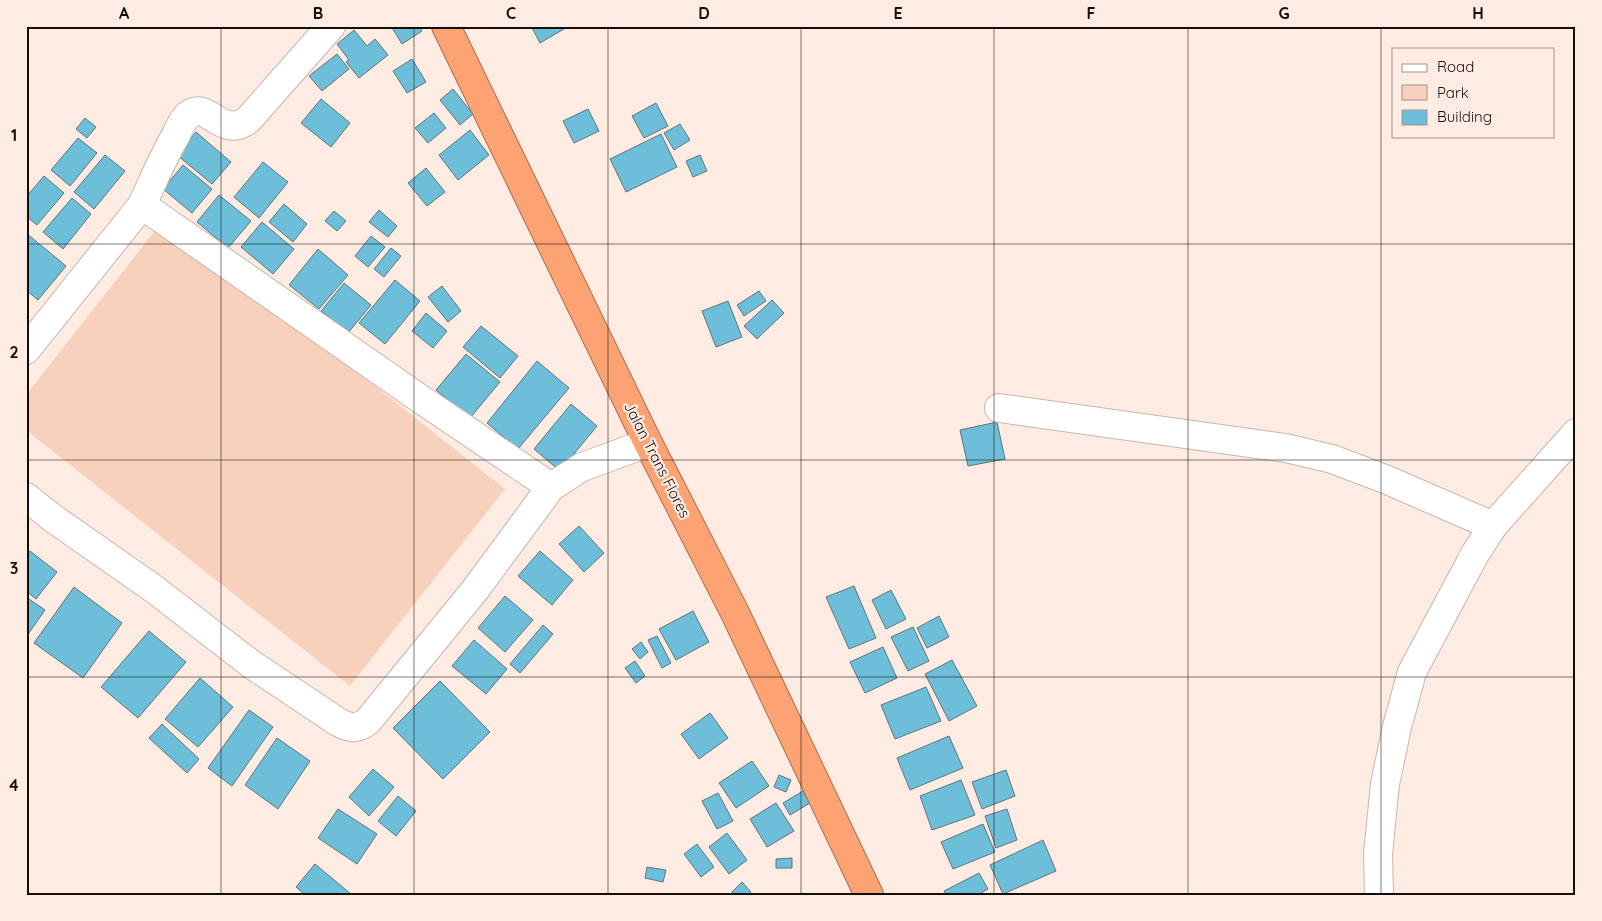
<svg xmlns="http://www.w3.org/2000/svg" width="1602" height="921" viewBox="0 0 1602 921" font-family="Quicksand,sans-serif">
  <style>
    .green { fill: #f8d1bd }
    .building { fill: #6dbfd9; stroke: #61737a }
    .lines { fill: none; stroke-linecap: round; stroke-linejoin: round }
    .minor-casing { stroke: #c7b6ad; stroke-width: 30 }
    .highway-casing { stroke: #ab6e4e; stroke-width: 30 }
    .minor { stroke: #fff; stroke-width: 28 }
    .highway { stroke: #fda272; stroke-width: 28 }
    .grid { fill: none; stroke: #140e0b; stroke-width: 1; stroke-opacity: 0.55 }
    .labels { text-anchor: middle; stroke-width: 4.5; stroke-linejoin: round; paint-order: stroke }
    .street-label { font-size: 15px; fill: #140e0b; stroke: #feece3 }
    .neatline { fill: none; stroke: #140e0b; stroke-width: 2 }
    .grid-label { font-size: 16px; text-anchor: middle; font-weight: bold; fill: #140e0b }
  </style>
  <rect width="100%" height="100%" fill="#feece3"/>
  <polygon class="green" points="164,219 505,489 350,686 26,430 26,395"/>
  <g class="building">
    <polygon points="391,26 419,26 422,31 402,44"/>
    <polygon points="531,26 569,26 540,43"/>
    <polygon points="354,30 367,46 375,39 388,55 359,78 346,62 349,60 337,44"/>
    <polygon points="337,54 349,69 322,91 309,76"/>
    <polygon points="412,59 426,82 407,93 393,71"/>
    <polygon points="453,89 473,114 460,125 440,100"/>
    <polygon points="321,99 350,123 331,147 301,123"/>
    <polygon points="656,103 668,126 644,138 632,116"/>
    <polygon points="588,109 599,131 574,143 563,121"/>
    <polygon points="434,113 446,128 428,143 415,128"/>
    <polygon points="85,118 96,127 87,138 76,129"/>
    <polygon points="680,124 690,140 674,150 664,133"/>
    <polygon points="470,130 489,155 458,180 439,155"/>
    <polygon points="196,132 231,162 212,184 177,155"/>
    <polygon points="661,134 677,167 626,192 610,159"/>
    <polygon points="78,138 97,153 70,186 51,170"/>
    <polygon points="105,155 125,171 94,209 74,192"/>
    <polygon points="700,155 707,171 693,177 686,161"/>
    <polygon points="263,162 288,182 259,218 234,197"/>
    <polygon points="183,165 212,189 192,213 163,189"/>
    <polygon points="426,168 445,192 427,206 408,183"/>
    <polygon points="44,176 64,193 37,225 26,216 26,197"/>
    <polygon points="219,195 251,221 228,248 197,222"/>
    <polygon points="72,198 91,214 63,249 43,232"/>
    <polygon points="284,204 307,224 293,242 269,222"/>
    <polygon points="379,210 397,226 388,237 369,222"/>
    <polygon points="334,211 346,221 337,231 325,221"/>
    <polygon points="262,222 294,249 273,274 241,247"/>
    <polygon points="26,233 66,266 38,300 26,290"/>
    <polygon points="371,236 385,247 368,267 355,256"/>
    <polygon points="391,248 401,256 384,277 374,269"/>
    <polygon points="318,249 348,275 319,309 289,285"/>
    <polygon points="395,280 420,301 385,344 359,323"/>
    <polygon points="344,283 371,305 348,333 321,311"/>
    <polygon points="442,286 461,311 448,322 428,297"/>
    <polygon points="759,291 766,301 744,316 737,305"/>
    <polygon points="772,300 784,313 757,339 744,326"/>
    <polygon points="728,301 742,337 716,347 702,311"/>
    <polygon points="426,313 447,331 433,348 412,331"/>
    <polygon points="481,326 518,356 500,378 463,347"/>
    <polygon points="466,354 500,382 470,418 436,390"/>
    <polygon points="537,361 569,388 518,449 487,423"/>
    <polygon points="571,404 597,426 560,471 534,449"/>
    <polygon points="997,422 1005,459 968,466 960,430"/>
    <polygon points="579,526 604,553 584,572 559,544"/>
    <polygon points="30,551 57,572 36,599 26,591 26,557"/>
    <polygon points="540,551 573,580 552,605 518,576"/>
    <polygon points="854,586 876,638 849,649 826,597"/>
    <polygon points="74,587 122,623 83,678 34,643"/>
    <polygon points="891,590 906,619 886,629 872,600"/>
    <polygon points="505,596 533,620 505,652 478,628"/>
    <polygon points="26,597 45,610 29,633 26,631"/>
    <polygon points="693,611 709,642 676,660 659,629"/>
    <polygon points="939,616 949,637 927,648 917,628"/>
    <polygon points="543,625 553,634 520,673 510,664"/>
    <polygon points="913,627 929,661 908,671 891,637"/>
    <polygon points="149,631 186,662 138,718 101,687"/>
    <polygon points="657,636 671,663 662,668 648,640"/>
    <polygon points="474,640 507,669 486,694 452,666"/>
    <polygon points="641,642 648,652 640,659 632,649"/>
    <polygon points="883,647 897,678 865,693 850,662"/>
    <polygon points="952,660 977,706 949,721 925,674"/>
    <polygon points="635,661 645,676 636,683 625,668"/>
    <polygon points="200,678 233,707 198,747 165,719"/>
    <polygon points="440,681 490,732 443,779 393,728"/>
    <polygon points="926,687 941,721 895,739 881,705"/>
    <polygon points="249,710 273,727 232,786 208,768"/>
    <polygon points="710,713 728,738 699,759 681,734"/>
    <polygon points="162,724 199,759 187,773 149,738"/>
    <polygon points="949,736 963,768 910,790 897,758"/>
    <polygon points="277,738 310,761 278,809 245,785"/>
    <polygon points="752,761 769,786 736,808 719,783"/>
    <polygon points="373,769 394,787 369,816 349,797"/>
    <polygon points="1006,770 1015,796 982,809 972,782"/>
    <polygon points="779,775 791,780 786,792 774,787"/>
    <polygon points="961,780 975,815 932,830 920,796"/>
    <polygon points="803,791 810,803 790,815 783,803"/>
    <polygon points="718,793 733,821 717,829 702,801"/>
    <polygon points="398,796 416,811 396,836 378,821"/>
    <polygon points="776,803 794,831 767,847 750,819"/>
    <polygon points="338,809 377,834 357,864 318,838"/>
    <polygon points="1007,809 1017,840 996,848 985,816"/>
    <polygon points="983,824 995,852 953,869 941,842"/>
    <polygon points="727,833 747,860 729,874 709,847"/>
    <polygon points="1043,840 1056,871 1003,894 990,865"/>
    <polygon points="697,844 714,867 701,877 684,854"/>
    <polygon points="792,858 792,868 776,868 776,859"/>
    <polygon points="315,864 352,895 305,895 296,887"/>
    <polygon points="647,867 666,870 663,882 645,878"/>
    <polygon points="979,873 988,889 978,895 946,895 944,891"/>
    <polygon points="742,882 751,892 748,895 734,895 732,892"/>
  </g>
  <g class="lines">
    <defs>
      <g id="minor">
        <path d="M 142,205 C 153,181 163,157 176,135 C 179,128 183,120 188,115 C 208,99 221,140 248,120 L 331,26"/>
        <polyline points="26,350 142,205 419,398 551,487 582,467 648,443"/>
        <polyline points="999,408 1286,448 1332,459 1385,479 1493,526"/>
        <path d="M 26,497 L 54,519 L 154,589 L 251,664 L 338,722 C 349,728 357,730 368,721 L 475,590 L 551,487"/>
        <polyline points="1379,895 1378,854 1385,784 1397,727 1412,672 1475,554 1493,526 1576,433"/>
      </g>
      <polyline id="highway" points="446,26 648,443 735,613 869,895"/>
    </defs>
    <use href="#minor" class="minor-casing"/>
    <use href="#highway" class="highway-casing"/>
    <use href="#minor" class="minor"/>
    <use href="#highway" class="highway"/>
  </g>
  <path class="grid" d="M 221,26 L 221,895M 414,26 L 414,895M 608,26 L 608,895M 801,26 L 801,895M 994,26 L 994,895M 1188,26 L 1188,895M 1381,26 L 1381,895M 26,244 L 1576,244M 26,460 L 1576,460M 26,677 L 1576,677"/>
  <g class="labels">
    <g class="street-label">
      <text transform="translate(657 460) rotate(63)" y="5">Jalan Trans Flores</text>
    </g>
  </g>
  <rect width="1602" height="921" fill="none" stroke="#feece3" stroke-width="55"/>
  <rect x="1392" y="48" width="162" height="90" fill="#feece3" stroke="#a0938d"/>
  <rect x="1402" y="64" width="25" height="8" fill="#ffffff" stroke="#a0938d"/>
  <text x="1437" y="72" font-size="15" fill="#140e0b">Road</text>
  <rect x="1402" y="85" width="25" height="15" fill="#f8d1bd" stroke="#a0938d"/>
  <text x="1437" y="98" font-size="15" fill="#140e0b">Park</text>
  <rect x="1402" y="110" width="25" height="15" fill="#6dbfd9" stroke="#a0938d"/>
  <text x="1437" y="122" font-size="15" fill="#140e0b">Building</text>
  <rect x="28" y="28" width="1546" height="866" class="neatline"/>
  <g class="grid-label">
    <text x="124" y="19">A</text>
    <text x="318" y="19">B</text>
    <text x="511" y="19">C</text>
    <text x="704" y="19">D</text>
    <text x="898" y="19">E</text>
    <text x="1091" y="19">F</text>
    <text x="1284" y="19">G</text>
    <text x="1478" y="19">H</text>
    <text x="14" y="141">1</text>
    <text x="14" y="358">2</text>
    <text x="14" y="574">3</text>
    <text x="14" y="791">4</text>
  </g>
</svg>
